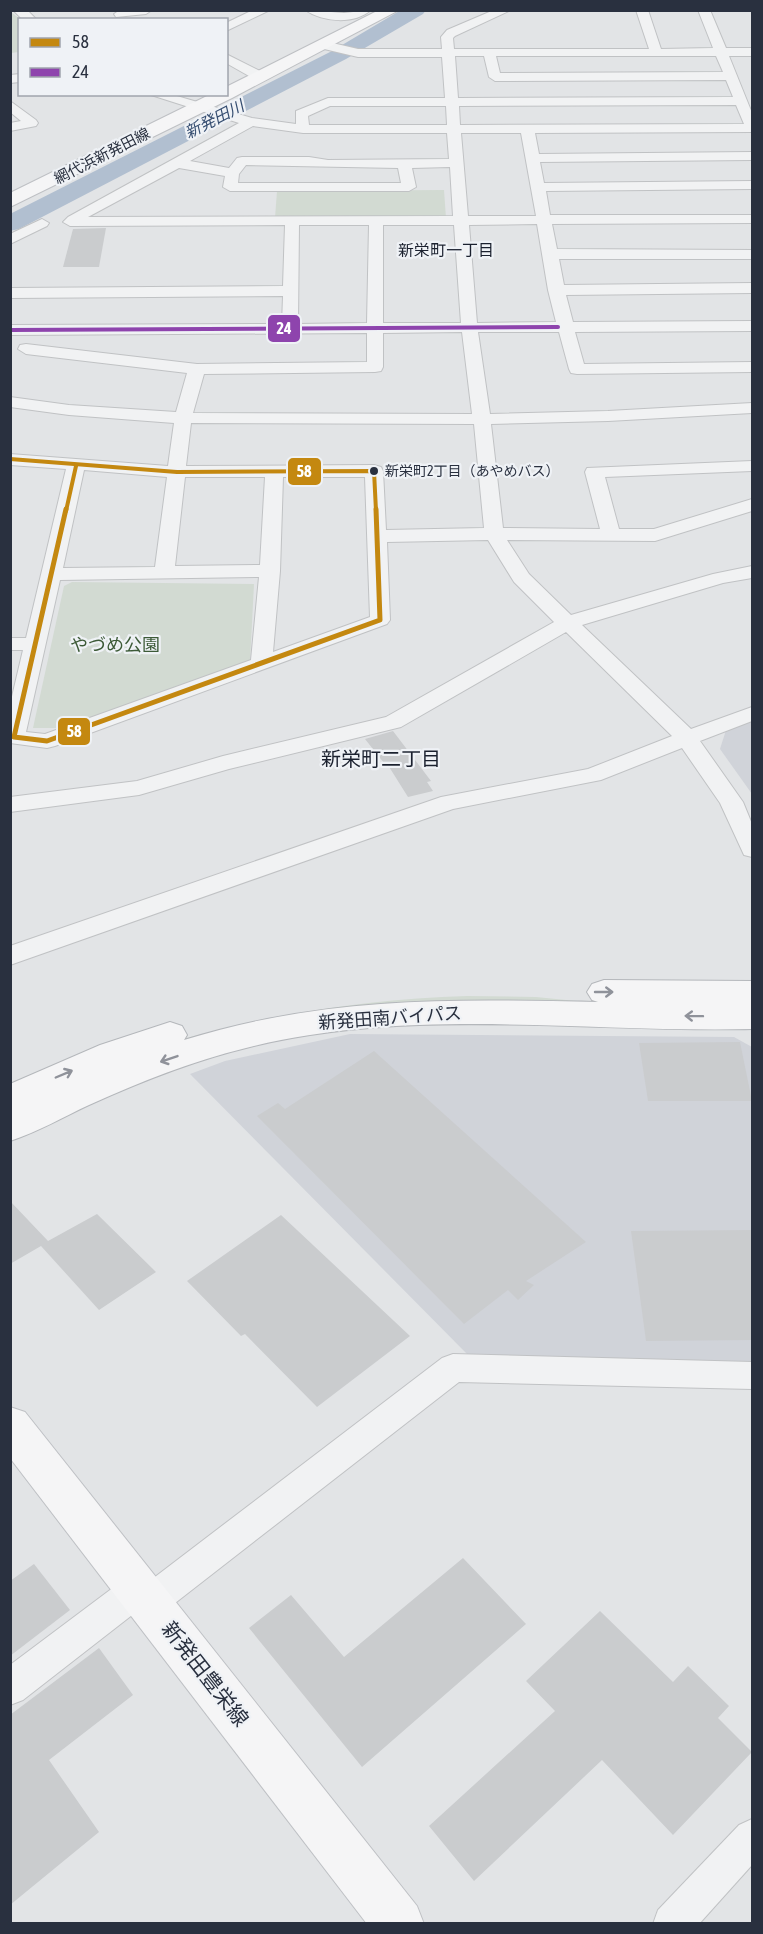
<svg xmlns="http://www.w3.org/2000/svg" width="763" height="1934" viewBox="0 0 763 1934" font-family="'Asap Condensed','Noto Sans JP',sans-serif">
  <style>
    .built { fill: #d0d3d9 }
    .green { fill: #d2dad2 }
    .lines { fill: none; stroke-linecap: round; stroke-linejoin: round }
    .river { fill: #b1bfd0; fill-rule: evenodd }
    .building { fill: #caccce }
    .minor-casing { stroke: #c0c2c4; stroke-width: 2 }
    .major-casing { stroke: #bec0c4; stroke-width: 2 }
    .highway-casing { stroke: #b4b7bb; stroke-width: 2 }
    .minor { fill: #f1f2f3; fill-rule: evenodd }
    .major { fill: #f5f5f6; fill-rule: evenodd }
    .highway { fill: #f5f5f6; fill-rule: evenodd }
    .bus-1-far1-casing { stroke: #eff2f6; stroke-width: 7 }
    .bus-1-casing { stroke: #eff2f6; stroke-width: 9 }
    .bus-2-casing { stroke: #eff2f6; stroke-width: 7 }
    .bus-1-far1 { stroke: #c48810; stroke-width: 4 }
    .bus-1 { stroke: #c48810; stroke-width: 5 }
    .bus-2 { stroke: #8e44ad; stroke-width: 4 }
    .oneway { stroke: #8f929a }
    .bus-dot { fill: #29303f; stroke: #eff2f6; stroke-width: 2 }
    .labels { text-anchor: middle; stroke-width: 4.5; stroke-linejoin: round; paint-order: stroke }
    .far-bus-label { font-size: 14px; fill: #29303f; stroke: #eff2f6; text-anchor: start }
    .far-street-label { font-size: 15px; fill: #29303f; stroke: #eff2f6 }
    .far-water-label { font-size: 16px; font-style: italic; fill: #354d70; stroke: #eff2f6 }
    .far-neighbourhood-label { font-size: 16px; fill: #1b212f; stroke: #eff2f6 }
    .park-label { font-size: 18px; fill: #3c5a37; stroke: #eff2f6 }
    .street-label { font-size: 18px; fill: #29303f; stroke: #eff2f6 }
    .neighbourhood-label { font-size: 20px; fill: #1b212f; stroke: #eff2f6 }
    .near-street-label { font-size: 21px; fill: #29303f; stroke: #eff2f6 }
    .line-badge { stroke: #eff2f6; stroke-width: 2 }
    .badge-label { font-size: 16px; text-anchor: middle; font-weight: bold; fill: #fff }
  </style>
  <rect width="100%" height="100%" fill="#e2e4e6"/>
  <g class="built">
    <polygon points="752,720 752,794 720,749 726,730"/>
    <polygon points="350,1034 734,1037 752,1047 752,1363 469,1356 190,1074 225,1061"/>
  </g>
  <g class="green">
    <polygon points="11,12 20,19 19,52 11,53"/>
    <polygon points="444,190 446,218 275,218 277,191"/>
    <polygon points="72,582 254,584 250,662 68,728 33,728 64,586"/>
    <path d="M 467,996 L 536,997 L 616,1005 L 351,1008 L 150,1048 C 256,1018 356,999 467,996 Z"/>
  </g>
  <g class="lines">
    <polygon class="river" points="401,10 426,10 423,14 346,59 19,229 10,231 10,214 332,51"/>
  </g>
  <g class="building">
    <polygon points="106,228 99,267 63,267 73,229"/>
    <polygon points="393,731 431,781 427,782 433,791 408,797 386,762 384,763 365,739"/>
    <polygon points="740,1042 752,1101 648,1101 639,1043"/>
    <polygon points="374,1051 586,1242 526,1281 534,1285 518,1300 508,1290 464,1324 257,1116 278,1103 285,1109"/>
    <polygon points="10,1201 48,1241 97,1214 156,1272 99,1310 41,1246 10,1264"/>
    <polygon points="281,1215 410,1336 317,1407 245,1334 241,1336 187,1281"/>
    <polygon points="753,1230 753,1340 646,1341 631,1231"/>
    <polygon points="463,1558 526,1624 362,1767 249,1628 291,1595 344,1657"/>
    <polygon points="34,1564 70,1610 10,1656 10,1581"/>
    <polygon points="600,1611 673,1682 688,1666 729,1706 718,1718 752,1752 673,1835 602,1760 474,1881 429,1826 555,1711 526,1681"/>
    <polygon points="99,1648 133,1695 49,1760 99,1832 10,1905 10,1715"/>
  </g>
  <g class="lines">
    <defs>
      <g id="minor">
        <polygon points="13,10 27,10 37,20 23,20"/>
        <polygon points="120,10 152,10 146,14 116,17 114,14"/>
        <polygon points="253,10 270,10 226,31 226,23"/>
        <path d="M 305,10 L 344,13 L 371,10 C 354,25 323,22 305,10 Z"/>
        <path d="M 494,10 L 511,10 L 455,36 L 453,38 L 454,49 L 649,49 L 636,10 L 648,10 L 661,49 L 713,48 L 698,10 L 710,10 L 726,48 L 752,48 L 752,56 L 729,56 L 752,113 L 752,132 L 535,133 L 539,154 L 752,152 L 752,160 L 540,162 L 544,183 L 752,181 L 752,189 L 546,191 L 550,215 L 752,215 L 752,223 L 552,224 L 557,249 L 752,250 L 752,259 L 559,259 L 564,285 L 752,283 L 752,293 L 566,295 L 573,322 L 752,321 L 752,331 L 575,332 L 584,364 L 752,362 L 752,372 L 577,374 L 571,373 L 569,369 L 559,332 L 478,332 L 490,414 L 608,411 L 752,403 L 752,413 L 608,421 L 491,424 L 503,528 L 600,529 L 585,472 L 587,468 L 752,461 L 752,471 L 605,477 L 619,529 L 654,529 L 752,499 L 752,511 L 655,541 L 507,540 L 529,574 L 571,615 L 713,574 L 752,566 L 752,578 L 723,583 L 582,625 L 691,729 L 752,707 L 752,721 L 700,741 L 743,802 L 752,824 L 752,857 L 744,855 L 720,803 L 682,748 L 601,780 L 453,809 L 10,965 L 10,946 L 441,797 L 588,769 L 672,736 L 566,632 L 401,727 L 229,769 L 139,795 L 10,812 L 10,797 L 137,781 L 223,756 L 386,717 L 554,622 L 514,582 L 488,540 L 387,542 L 390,620 L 387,624 L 55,746 L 47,748 L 10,743 L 10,705 L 23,650 L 10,650 L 10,638 L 26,638 L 66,469 L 10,465 L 10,454 L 168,466 L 174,423 L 69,415 L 10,407 L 10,397 L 69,405 L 176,412 L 187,373 L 26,354 L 18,349 L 20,345 L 26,344 L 197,364 L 367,362 L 367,333 L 10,335 L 10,325 L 282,324 L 283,296 L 10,298 L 10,288 L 283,286 L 285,225 L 70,226 L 63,222 L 68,217 L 239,123 L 148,94 L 170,94 L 252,118 L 296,124 L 296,111 L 328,98 L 445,98 L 442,57 L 358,57 L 320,48 L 318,45 L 324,41 L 358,49 L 442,49 L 441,37 L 447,30 ZM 455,56 L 484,56 L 489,77 L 495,81 L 726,80 L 733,97 L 458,98 ZM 496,56 L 716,56 L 723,72 L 500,73 ZM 736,105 L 744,124 L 460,125 L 459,106 ZM 330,106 L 446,106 L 447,125 L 309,125 L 308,116 ZM 253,126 L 303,133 L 447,133 L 449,159 L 328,160 L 309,157 L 242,157 L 237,158 L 229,168 L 190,161 ZM 461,133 L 521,133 L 536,216 L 468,216 ZM 246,165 L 398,168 L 401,183 L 238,183 L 239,174 ZM 450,167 L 453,216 L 88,217 L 179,168 L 225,176 L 223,187 L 230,191 L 409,191 L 416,187 L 412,168 ZM 537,224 L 548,290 L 556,322 L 477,323 L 469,225 ZM 299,225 L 369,225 L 367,323 L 298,324 ZM 383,225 L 454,225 L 461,323 L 383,323 ZM 462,332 L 472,414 L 193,413 L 204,374 L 375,372 L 381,371 L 383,367 L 383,333 ZM 191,423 L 474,424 L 484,528 L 386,530 L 383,471 L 381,467 L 374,465 L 186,466 ZM 84,470 L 167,477 L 155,567 L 63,568 ZM 185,477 L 265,477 L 260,565 L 175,566 ZM 283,477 L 365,477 L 370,617 L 273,652 L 280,571 ZM 259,577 L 251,660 L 45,734 L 26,732 L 60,580 Z"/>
        <polygon points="226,54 266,74 267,77 266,80 256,80 226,63"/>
        <polygon points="20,74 20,82 10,83 10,75"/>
        <polygon points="10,101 36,120 38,123 36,126 10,131 10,123 21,121 10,112"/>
        <polygon points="42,219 49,223 47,226 10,244 10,234"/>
        <polygon points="453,1354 752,1362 752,1389 459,1382 161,1614 149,1619 136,1612 23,1700 10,1705 10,1665 126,1578 138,1574 151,1580 442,1358"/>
        <polygon points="752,1819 752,1865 699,1924 653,1924 658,1910 739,1825"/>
      </g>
      <g id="major">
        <polygon points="379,10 399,10 232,98 10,207 10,193 211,94 226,94 226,87"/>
        <polygon points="10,1407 25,1412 417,1906 424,1924 367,1924 10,1458"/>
      </g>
      <path id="highway" d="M 604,980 L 752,981 L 752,1029 C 585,1033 411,1006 246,1048 C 192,1061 140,1082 89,1105 C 63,1117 38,1132 10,1141 L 10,1084 L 100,1045 L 170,1022 L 182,1026 L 187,1035 L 184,1040 C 325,996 452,999 598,1002 L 592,1000 L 587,992 L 592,984 Z"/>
    </defs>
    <use href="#minor" class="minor-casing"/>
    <use href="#major" class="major-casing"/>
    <use href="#highway" class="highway-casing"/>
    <use href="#minor" class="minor"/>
    <use href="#major" class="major"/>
    <use href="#highway" class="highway"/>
    <defs>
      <g id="bus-1-far1">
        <polyline points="10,459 177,472 374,471 376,511"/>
        <polyline points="66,511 76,466"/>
      </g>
      <polyline id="bus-1" points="66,509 14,737 47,741 380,620 376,509"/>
      <polyline id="bus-2" points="10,330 558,327"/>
    </defs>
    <use href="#bus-1-far1" class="bus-1-far1-casing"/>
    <use href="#bus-1" class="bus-1-casing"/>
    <use href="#bus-2" class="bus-2-casing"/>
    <use href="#bus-1-far1" class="bus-1-far1"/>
    <use href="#bus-1" class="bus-1"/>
    <use href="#bus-2" class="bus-2"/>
  </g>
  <defs><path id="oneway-shaft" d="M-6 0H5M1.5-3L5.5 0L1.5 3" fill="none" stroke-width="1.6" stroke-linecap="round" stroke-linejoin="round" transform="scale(1.5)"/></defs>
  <g class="oneway">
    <use href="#oneway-shaft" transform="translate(604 992)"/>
    <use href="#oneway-shaft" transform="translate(694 1016) rotate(-179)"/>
    <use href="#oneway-shaft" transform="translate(169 1059) rotate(161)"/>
    <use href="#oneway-shaft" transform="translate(64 1074) rotate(-23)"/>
  </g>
  <circle class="bus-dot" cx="374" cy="471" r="5"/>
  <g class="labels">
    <g class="far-bus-label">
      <text x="385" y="476">新栄町2丁目（あやめバス）</text>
    </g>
    <g class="far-street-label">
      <text transform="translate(102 156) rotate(-27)" y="5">網代浜新発田線</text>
    </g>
    <g class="far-water-label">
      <text transform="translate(214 119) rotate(-27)" y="6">新発田川</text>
    </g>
    <g class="far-neighbourhood-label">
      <text x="446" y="256">新栄町一丁目</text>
    </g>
    <g class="park-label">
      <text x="115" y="651">やづめ公園</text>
    </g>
    <g class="street-label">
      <text transform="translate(390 1018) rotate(-4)" y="6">新発田南バイパス</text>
    </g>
    <g class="neighbourhood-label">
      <text x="381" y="766">新栄町二丁目</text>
    </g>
    <g class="near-street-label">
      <text transform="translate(205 1674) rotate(52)" y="7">新発田豊栄線</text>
    </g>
  </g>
  <g class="line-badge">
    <rect x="267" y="314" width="34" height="29" rx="6" fill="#8e44ad"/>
    <rect x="287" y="457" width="35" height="29" rx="6" fill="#c48810"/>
    <rect x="57" y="717" width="34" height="29" rx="6" fill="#c48810"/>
  </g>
  <g class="badge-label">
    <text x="284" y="334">24</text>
    <text x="304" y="477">58</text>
    <text x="74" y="737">58</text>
  </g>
  <rect width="763" height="1934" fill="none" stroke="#29303f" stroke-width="24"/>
  <rect x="18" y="18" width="210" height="78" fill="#eff2f6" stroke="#a0a4ad" stroke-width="1.5"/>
  <rect x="30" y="38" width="30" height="9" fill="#c48810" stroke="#a0a4ad" stroke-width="1.5"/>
  <text x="72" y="48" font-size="18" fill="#29303f">58</text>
  <rect x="30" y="68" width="30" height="9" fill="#8e44ad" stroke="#a0a4ad" stroke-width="1.5"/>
  <text x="72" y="78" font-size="18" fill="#29303f">24</text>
</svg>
